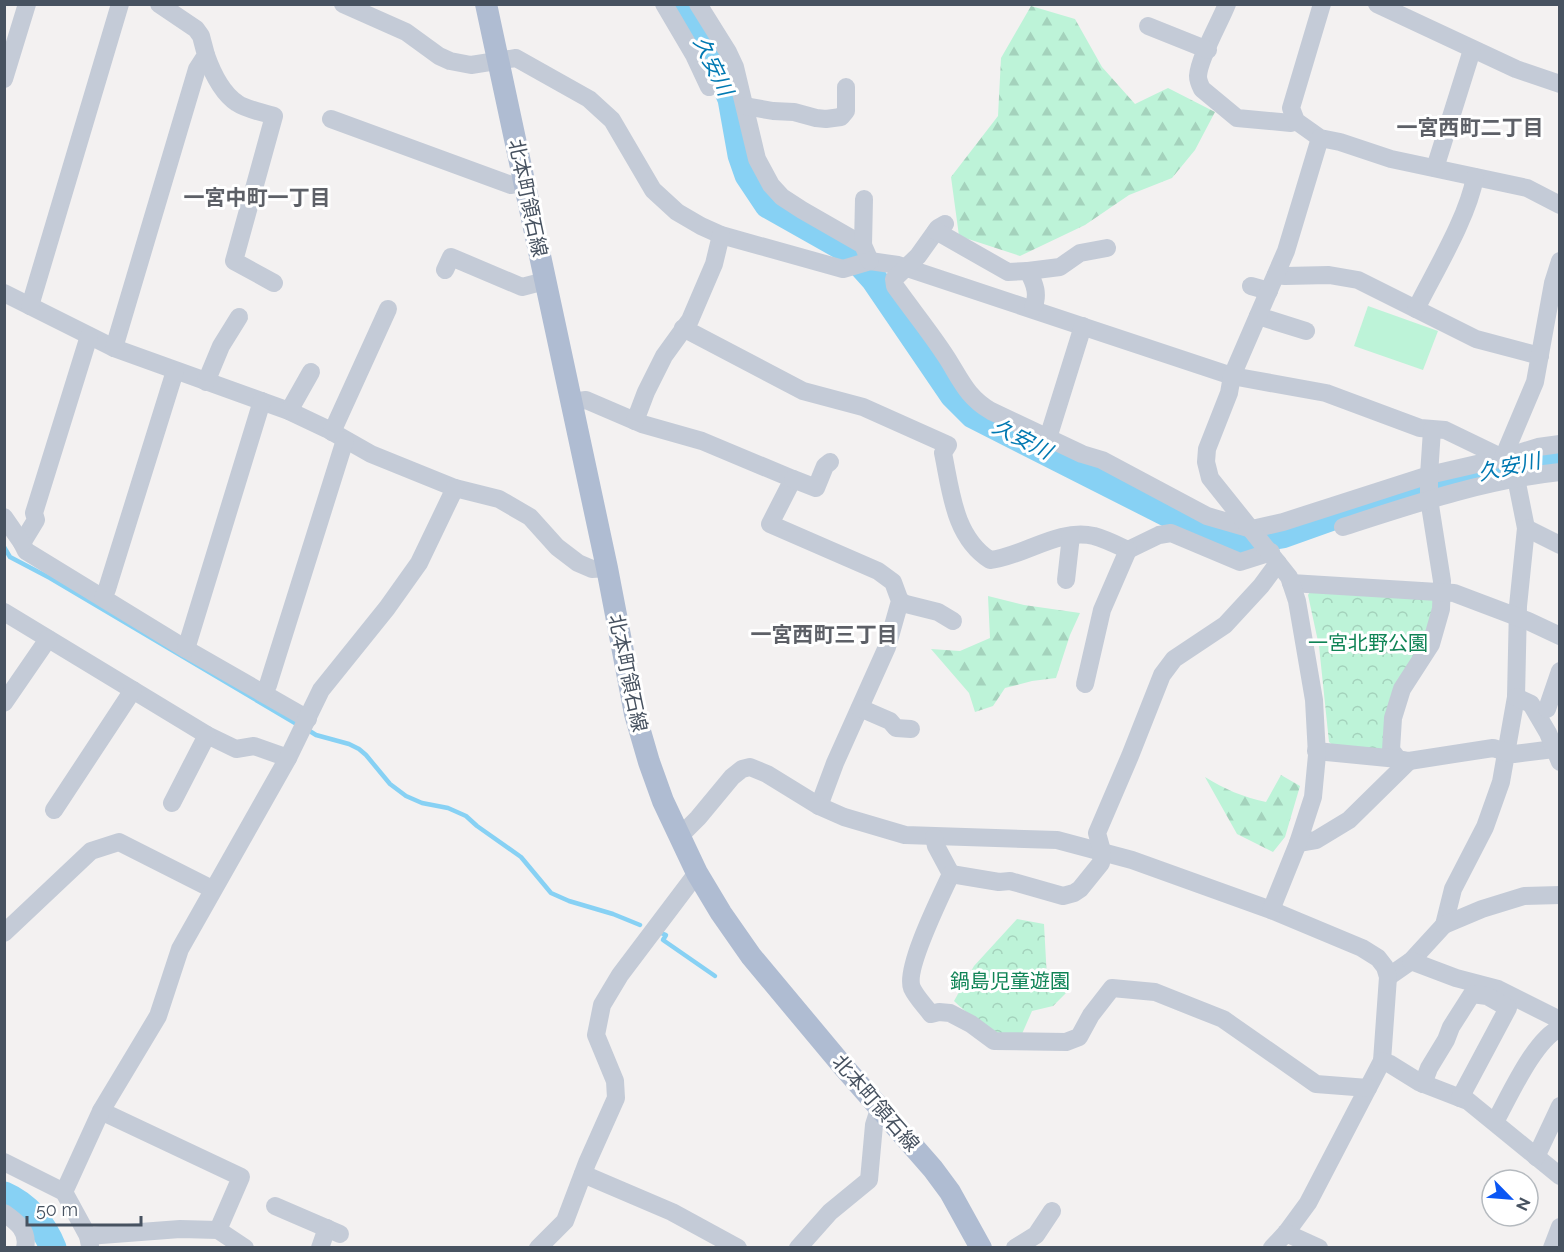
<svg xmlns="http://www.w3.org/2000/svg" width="1564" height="1252" viewBox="0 0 1564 1252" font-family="Raleway,'Noto Sans JP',sans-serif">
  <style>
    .green { fill: #bdf3d8 }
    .forest { fill: url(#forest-firs) }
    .park { fill: url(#park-crowns) }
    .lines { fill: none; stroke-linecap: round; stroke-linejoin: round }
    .stream { stroke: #87d1f4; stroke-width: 4.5 }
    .river { stroke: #87d1f4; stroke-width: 27 }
    .minor { stroke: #c4cbd7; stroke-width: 18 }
    .major { stroke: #afbcd2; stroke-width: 22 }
    .labels { text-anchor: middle; stroke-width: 6; stroke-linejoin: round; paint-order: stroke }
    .street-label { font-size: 20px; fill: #475260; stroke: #fff }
    .park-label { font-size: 20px; fill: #108456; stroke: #fff }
    .water-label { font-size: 21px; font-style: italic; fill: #0179b2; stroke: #fff }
    .neighbourhood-label { font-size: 21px; font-weight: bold; fill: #5d6067; stroke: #fff }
  </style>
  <defs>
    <pattern id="forest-firs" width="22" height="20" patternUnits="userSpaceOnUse" patternTransform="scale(1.5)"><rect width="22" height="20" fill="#bdf3d8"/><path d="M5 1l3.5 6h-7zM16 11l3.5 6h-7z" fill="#a4d2bc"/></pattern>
    <pattern id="park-crowns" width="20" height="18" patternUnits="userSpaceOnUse" patternTransform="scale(1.5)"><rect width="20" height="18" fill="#bdf3d8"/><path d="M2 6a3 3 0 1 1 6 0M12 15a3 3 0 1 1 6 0" fill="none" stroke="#a4d2bc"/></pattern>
  </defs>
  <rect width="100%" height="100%" fill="#f3f1f1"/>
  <polygon class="green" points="1368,306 1438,331 1423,370 1354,346"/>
  <g class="forest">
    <polygon points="1031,6 1075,19 1102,67 1135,104 1168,88 1215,112 1195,150 1172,178 1129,195 1085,225 1020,256 959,236 951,177 998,116 1001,58"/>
    <polygon points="988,596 1024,605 1080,613 1070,635 1056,678 1032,681 1005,688 993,706 975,712 969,693 931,649 960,651 990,638"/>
    <path d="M 1281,775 L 1300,786 L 1285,837 L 1273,852 L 1237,834 L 1205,777 C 1224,789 1243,797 1266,802 Z"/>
  </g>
  <g class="park">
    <polygon points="1311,590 1430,597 1436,602 1387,746 1381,752 1334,746 1329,742 1319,646 1308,595"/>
    <path d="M 1017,919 L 1044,924 L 1047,979 L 1066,993 L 1053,1006 L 1032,1011 L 1018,1043 C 992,1032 975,1021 954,1001 L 974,966 Z"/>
  </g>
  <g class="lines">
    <g class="stream">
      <polyline points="4,547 10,557 50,578 300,726"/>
      <polyline points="308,730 316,735 349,744 359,749 366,755 390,784 406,796 422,803 448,808 466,816 477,826 521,857 551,893 569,901 613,914 640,925"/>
      <polyline points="661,933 666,935 663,940 715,976"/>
    </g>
    <g class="river">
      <polyline points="681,4 719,71 731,99 741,155 748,175 768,205 848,250 874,279 953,395 973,415 1202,531 1220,539 1236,542 1282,535 1414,488 1489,473 1531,461 1560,456"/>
      <path d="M 4,1195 C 27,1205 44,1225 53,1248"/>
    </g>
    <g class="minor">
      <polyline points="343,4 406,32 439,56 450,61 471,65 516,58 589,99 612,120 653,190 677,212 701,226 721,235 843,269 870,261 898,265 1232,376 1326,393 1420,428 1445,430 1503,458 1516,478 1526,528 1518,606 1516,697 1501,782 1485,827 1453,889 1444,925 1411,961 1388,977"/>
      <polyline points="664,4 694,55 709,87"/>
      <polyline points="698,4 728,52 735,67 757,159 771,185 782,197 802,210 863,245 870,261"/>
      <path d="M 1227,4 C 1220,22 1199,58 1198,76 C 1198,81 1200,85 1202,89 L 1237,118 L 1291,123 L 1296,121"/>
      <polyline points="1322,4 1291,108 1296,121 1320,138 1340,142 1391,159 1527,188 1560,205"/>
      <polyline points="1377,4 1516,69 1560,84"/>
      <polyline points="1148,26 1208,50"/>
      <path d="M 206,55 C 212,72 222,93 237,103 C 247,110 263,112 274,116 L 234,261 L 274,283"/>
      <polyline points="4,79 27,4"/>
      <polyline points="745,106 773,111 794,112 816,118 826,119 841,117 846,111 846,87"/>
      <polyline points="331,119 511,185 524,182"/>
      <polyline points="1435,168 1472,50"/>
      <path d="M 945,224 L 938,228 L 918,256 L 894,279 L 895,286 C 912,310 931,333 947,358 C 961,380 967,397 991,411 L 1082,454 L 1102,460 L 1207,516 L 1252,529 L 1283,522 L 1429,475 L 1503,458 L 1538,447 L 1560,444"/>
      <polyline points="936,231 1008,272 1028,271"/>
      <polyline points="863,245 864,199"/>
      <polyline points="445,270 451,257 522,287 545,281"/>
      <polyline points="1276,275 1285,276 1329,275 1358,280 1476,339 1540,356"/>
      <polyline points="1251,286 1269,291"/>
      <polyline points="4,293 114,348 289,411 327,429 371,454 455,488 499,499 530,517 557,547 578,563 592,569 607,568"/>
      <polyline points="30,306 120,4"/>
      <path d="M 1033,308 C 1039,295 1035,284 1028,271 L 1060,267 L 1080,253 L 1107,248"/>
      <path d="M 1416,309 C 1435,271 1468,217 1475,177"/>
      <polyline points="1258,316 1306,331"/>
      <path d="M 683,328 L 803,391 L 863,407 L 948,445 L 943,453 C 951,491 954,537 990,560 C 1025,556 1057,528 1094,536 C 1105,539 1117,545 1128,550 L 1159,535 L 1171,533 L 1240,562 L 1271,552"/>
      <polyline points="89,336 34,513 36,520 22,543 26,551 186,649 308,719"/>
      <polyline points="114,348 197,69 206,55 201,36 196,29 159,4"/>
      <polyline points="206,382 221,346 239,317"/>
      <polyline points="571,402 586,400 642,424 702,441 793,479 770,524 878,571 893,582 900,601 887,647 835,763 819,806"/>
      <polyline points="289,411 311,372"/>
      <polyline points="635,421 646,392 664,356 690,320 714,264 721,235"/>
      <polyline points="1432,430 1429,475 1429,499 1442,581 1441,609 1431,644 1402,689 1393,718 1391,750 1398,759 1409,761 1493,748 1514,754 1554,749"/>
      <polyline points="332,432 388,309"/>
      <polyline points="1048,438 1083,326"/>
      <polyline points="1503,458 1535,382 1553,283 1560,261"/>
      <polyline points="793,479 816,488 825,466 830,462"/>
      <polyline points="4,517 22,543"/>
      <path d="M 1343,527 C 1414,504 1485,480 1560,472"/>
      <polyline points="1526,528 1560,545"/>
      <polyline points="1066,580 1071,536"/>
      <polyline points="1291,583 1454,593 1528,621 1560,636"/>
      <polyline points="103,598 107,589 175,371"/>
      <polyline points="900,601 906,604 938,612 953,621"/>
      <polyline points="4,612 207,735 236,749 254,746 288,758 321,690 387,608 419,563 455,488"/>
      <polyline points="186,649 262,401"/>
      <polyline points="1085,684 1102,610 1128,550"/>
      <polyline points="263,693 268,685 345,440"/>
      <polyline points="1516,697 1531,704 1548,733 1560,762"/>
      <polyline points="4,703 48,639"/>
      <polyline points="860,708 890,721 896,728 911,729"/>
      <polyline points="1547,709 1560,671"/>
      <polyline points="1316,751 1398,759"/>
      <polyline points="172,803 207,735"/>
      <polyline points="54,810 133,690"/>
      <polyline points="679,837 698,818 732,777 742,769 750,767 767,774 819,806 844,817 905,835 1057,840 1132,860 1271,910 1362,948 1378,958 1385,967 1388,977 1382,1061 1308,1203 1286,1233 1272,1248"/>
      <path d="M 934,837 L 936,846 L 951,874 C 942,894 904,969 912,988 C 916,997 925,1006 931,1014 L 939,1012 L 950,1013 L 971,1024 L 994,1041 L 1066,1042 L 1079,1037 L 1091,1015 L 1112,988 L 1155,992 L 1223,1019 L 1316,1084 L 1368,1088"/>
      <polyline points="1298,843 1316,840 1349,820 1409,761"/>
      <polyline points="951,874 999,882 1010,881 1063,896 1074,893 1080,889 1101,863 1102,851 1097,833 1130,756 1162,675 1174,659 1225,625 1261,586 1278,563"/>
      <polyline points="1271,910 1298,843 1313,797 1317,755 1314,700 1297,601 1289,577 1210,478 1206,462 1207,449 1229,393 1232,376 1286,251 1320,138"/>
      <polyline points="1444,925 1482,909 1524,896 1560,895"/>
      <polyline points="4,933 91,851 119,842 212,889"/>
      <polyline points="1411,961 1456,978 1498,989 1560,1020"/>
      <polyline points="1382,1061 1390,1064 1419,1082 1468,1101 1560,1176"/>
      <polyline points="1423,1084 1429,1068 1446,1040 1451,1027 1472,994 1487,996 1508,1008 1460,1098"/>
      <polyline points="101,1111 241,1177 218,1230"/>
      <path d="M 1495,1122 C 1509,1097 1534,1040 1560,1028"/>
      <polyline points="1536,1157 1560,1106"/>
      <polyline points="4,1162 64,1192 88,1236 90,1246"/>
      <polyline points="583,1174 672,1212 738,1248"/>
      <polyline points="64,1192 101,1111 158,1016 180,949 288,758"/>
      <polyline points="275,1206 340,1234"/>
      <path d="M 4,1213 C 17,1222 29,1231 25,1248"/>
      <polyline points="1286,1233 1319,1248"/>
      <polyline points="88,1236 180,1229 218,1230 245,1248"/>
      <polyline points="320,1248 327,1228"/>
      <polyline points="538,1248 565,1221 587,1163 616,1098 615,1081 596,1035 602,1005 620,975 697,873"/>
      <polyline points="798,1248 830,1212 869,1180 874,1125 880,1106"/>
      <polyline points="1015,1248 1036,1235 1052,1211"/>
      <polyline points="1552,1248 1560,1227"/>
    </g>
    <polyline class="major" points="486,4 607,568 635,714 649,762 663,801 697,873 721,913 751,956 842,1065 933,1169 950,1192 981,1248"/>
  </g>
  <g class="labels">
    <g class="street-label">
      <text transform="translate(528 198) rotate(78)" y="7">北本町領石線</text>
      <text transform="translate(628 673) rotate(78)" y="7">北本町領石線</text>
      <text transform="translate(876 1103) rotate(49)" y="7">北本町領石線</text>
    </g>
    <g class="park-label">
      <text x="1368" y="650">一宮北野公園</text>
      <text x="1010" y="988">鍋島児童遊園</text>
    </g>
    <g class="water-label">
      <text transform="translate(713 66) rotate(64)" y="7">久安川</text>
      <text transform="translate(1022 439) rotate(27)" y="7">久安川</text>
      <text transform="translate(1509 467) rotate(-12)" y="7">久安川</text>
    </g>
    <g class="neighbourhood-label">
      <text x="1470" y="135">一宮西町二丁目</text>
      <text x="257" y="205">一宮中町一丁目</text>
      <text x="824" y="642">一宮西町三丁目</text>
    </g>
  </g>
  <rect width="1564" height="1252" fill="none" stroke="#475260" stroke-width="12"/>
  <g transform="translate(1510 1198) rotate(115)"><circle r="28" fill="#ffffff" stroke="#b5babf" stroke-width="1.5"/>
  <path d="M0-4.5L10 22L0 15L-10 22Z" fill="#0a56f4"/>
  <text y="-9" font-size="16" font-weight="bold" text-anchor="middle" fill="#475260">N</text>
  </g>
  <path d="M27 1216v9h114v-9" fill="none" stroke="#475260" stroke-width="3"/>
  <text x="36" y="1216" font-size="18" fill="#475260" stroke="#ffffff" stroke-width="4.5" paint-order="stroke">50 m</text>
</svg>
